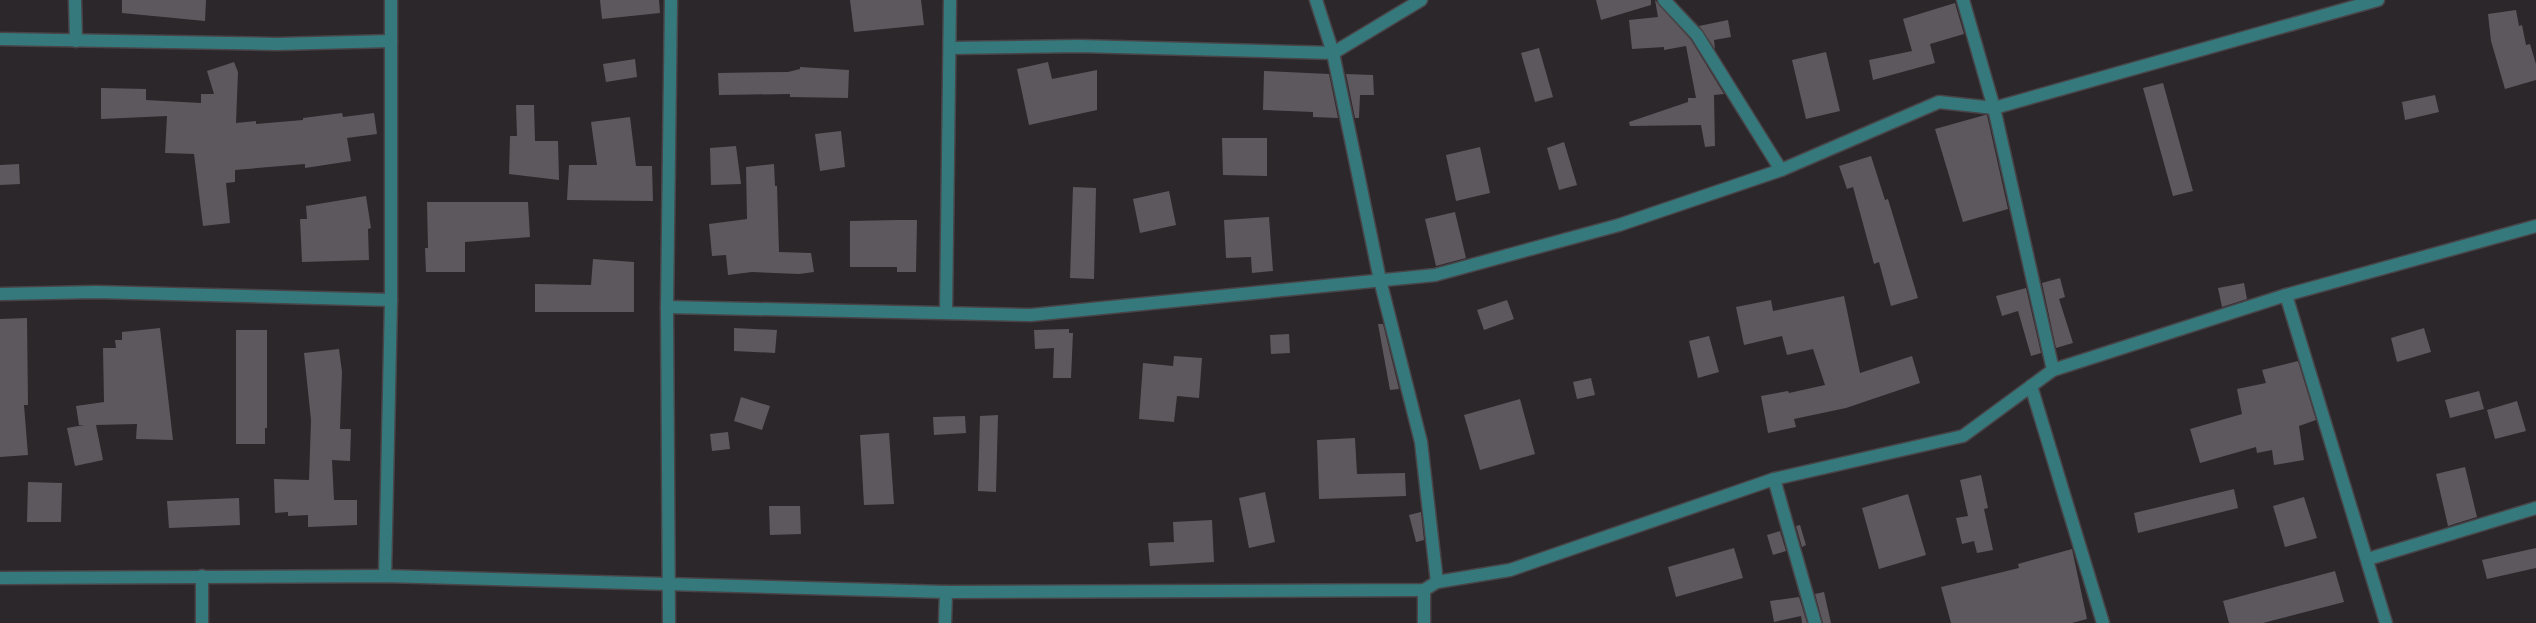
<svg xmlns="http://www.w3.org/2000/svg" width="2536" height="623" viewBox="0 0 2536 623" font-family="'Roboto Condensed',sans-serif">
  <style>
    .building { fill: #5d585d }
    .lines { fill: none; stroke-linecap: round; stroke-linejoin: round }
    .minor-casing { stroke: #484448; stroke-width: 15 }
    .tertiary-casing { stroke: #484448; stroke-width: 15 }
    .minor { stroke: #35797c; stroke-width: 12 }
    .tertiary { stroke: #35797c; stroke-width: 12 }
  </style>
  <rect width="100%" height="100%" fill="#2c272b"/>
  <g class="building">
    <polygon points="122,0 206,0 205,21 122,13"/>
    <polygon points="600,0 659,0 660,13 602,19"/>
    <polygon points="850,0 921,0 924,25 854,32"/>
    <polygon points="1596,0 1651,0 1651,5 1601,20"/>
    <polygon points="1655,0 1691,40 1724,94 1714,95 1715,146 1705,147 1701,125 1630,126 1629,122 1688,102 1688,98 1696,98 1686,46 1664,50 1664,47 1632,49 1629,20 1658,17"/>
    <polygon points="1955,3 1964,34 1930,44 1935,63 1873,80 1869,60 1912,51 1903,19"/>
    <polygon points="2516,10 2519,26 2522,25 2526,45 2530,44 2536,64 2536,80 2505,89 2491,41 2488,14"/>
    <polygon points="1728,20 1731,37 1714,40 1715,49 1699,26"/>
    <polygon points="1539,48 1553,97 1535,102 1521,53"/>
    <polygon points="1826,52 1840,111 1806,119 1792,60"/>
    <polygon points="635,59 637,77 606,82 603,64"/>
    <polygon points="234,62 238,72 236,123 256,121 256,124 303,120 303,118 342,113 343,117 374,113 377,134 347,138 351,161 305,168 305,164 235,170 235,182 226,183 230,223 203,226 194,154 165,153 167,116 101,119 101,88 146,89 146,100 201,103 201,94 214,94 207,71"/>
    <polygon points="1048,62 1052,79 1097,70 1097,110 1029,125 1017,69"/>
    <polygon points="800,67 849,70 848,98 790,97 790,94 719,95 718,73 788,72 800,69"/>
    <polygon points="1264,71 1329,74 1338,118 1313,117 1313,112 1263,110"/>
    <polygon points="1346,74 1373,75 1374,95 1360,95 1359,118 1355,118"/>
    <polygon points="2163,83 2193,191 2173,196 2143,88"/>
    <polygon points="2435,95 2439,112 2405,120 2402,102"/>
    <polygon points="516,105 534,105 535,141 558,141 559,180 509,174 510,136 517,136"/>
    <polygon points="1985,115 1987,115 2008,209 1963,222 1935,129"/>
    <polygon points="630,117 636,166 652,166 653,201 567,200 569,165 597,165 591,122"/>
    <polygon points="841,131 845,167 820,171 815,134"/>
    <polygon points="1222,138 1267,138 1267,176 1223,175"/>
    <polygon points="1564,142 1577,185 1559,190 1547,148"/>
    <polygon points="736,146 741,184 711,185 710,148"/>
    <polygon points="1480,147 1490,193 1456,201 1446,155"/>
    <polygon points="1871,156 1885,200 1888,199 1918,298 1891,306 1879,262 1874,264 1853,187 1847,189 1839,166"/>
    <polygon points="19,164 20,184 0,185 0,165"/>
    <polygon points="774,164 775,186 777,186 779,252 811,253 814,272 799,274 752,272 728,275 726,255 712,256 709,224 747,219 746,167"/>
    <polygon points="1073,187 1096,188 1094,279 1070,278"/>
    <polygon points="1169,191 1176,225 1140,233 1133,199"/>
    <polygon points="366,196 371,228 368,229 369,260 302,262 300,219 307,219 306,206"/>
    <polygon points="427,202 528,202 530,237 465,242 465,272 426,272 425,248 428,248"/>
    <polygon points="1455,212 1466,258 1436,266 1425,219"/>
    <polygon points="1269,217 1273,271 1252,273 1251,257 1226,258 1224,220"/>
    <polygon points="897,220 917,220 916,272 897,272 897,267 850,267 850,221"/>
    <polygon points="593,259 634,262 634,312 535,312 535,284 591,285"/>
    <polygon points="2060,278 2065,297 2059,299 2073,343 2056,348 2042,283"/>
    <polygon points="2244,283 2247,299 2222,307 2218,288"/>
    <polygon points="2026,288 2041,353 2031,356 2018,311 2002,316 1996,296"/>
    <polygon points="1844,296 1860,373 1912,356 1920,383 1846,408 1794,419 1796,427 1768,433 1761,396 1788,391 1789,393 1825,385 1813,349 1787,355 1782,336 1744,345 1736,307 1771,300 1773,311"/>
    <polygon points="1507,300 1514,319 1484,330 1477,310"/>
    <polygon points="27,318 28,405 24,405 28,455 0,457 0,319"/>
    <polygon points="1378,324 1383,324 1399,389 1390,390"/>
    <polygon points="160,328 173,440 136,439 137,424 96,425 103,460 75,466 67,428 84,425 79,425 76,406 104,402 103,348 116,348 115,340 122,340 122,332"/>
    <polygon points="734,328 777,330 775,353 734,351"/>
    <polygon points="2424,328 2431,352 2397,362 2391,338"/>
    <polygon points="1069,329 1069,333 1073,333 1071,378 1053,378 1054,348 1035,349 1034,330"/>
    <polygon points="236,330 267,330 267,428 265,428 265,444 236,444"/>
    <polygon points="1289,334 1290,353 1271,354 1270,335"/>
    <polygon points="1709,336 1719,372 1698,378 1689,341"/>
    <polygon points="339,349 342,372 340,429 351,429 350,461 332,460 334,500 357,500 357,525 308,527 308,515 288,516 288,512 275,513 274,479 309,480 311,420 304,353"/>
    <polygon points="1174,356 1202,358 1199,398 1177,396 1174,422 1139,419 1143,363 1173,366"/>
    <polygon points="2298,361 2316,420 2299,426 2304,460 2274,465 2272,450 2257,453 2256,447 2200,463 2190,429 2242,414 2237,389 2266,383 2262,370"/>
    <polygon points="1591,378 1595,395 1577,399 1573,382"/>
    <polygon points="2479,391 2484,409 2450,418 2445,400"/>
    <polygon points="741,397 770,406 762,430 734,421"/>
    <polygon points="1520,399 1535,454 1480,470 1464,415"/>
    <polygon points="2517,401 2526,431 2495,439 2487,410"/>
    <polygon points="998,415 996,492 978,491 980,416"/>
    <polygon points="965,416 966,433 934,435 933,417"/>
    <polygon points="728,432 730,449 712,451 710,434"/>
    <polygon points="889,433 894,504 864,505 860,435"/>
    <polygon points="1355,438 1357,474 1405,473 1406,496 1319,499 1317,440"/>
    <polygon points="2465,467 2477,517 2448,526 2436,474"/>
    <polygon points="1981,475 1988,508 1984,509 1993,550 1977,553 1974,541 1962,544 1956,518 1968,516 1960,480"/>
    <polygon points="28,482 62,483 61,522 27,522"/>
    <polygon points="2234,489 2238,508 2138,533 2134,513"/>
    <polygon points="1265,492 1275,542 1249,548 1239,498"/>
    <polygon points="1908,494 1926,555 1879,569 1862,508"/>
    <polygon points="2304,497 2317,538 2285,547 2273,506"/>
    <polygon points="239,498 240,525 169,528 167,501"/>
    <polygon points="769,506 800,506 801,534 770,535"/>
    <polygon points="1421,512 1424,540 1416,542 1409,515"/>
    <polygon points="1212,520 1214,562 1150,566 1148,543 1174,542 1173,522"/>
    <polygon points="1800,525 1806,545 1802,547 1796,526"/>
    <polygon points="1780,531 1786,551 1773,555 1767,535"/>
    <polygon points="1734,548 1743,578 1676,597 1668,567"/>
    <polygon points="2536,548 2536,568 2487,579 2482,560"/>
    <polygon points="2072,549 2087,619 2072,623 1951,623 1941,587 2019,568 2018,564"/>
    <polygon points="2335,571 2344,602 2263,623 2229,623 2223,601"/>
    <polygon points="1824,592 1831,623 1823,623 1815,594"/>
    <polygon points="1799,597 1807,623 1802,623 1801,616 1774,622 1770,601"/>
  </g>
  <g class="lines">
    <defs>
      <g id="minor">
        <polyline points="75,0 76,41"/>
        <polyline points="1316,0 1333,53 1380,280 1421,442 1437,582"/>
        <polyline points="1664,0 1697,35 1781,170"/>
        <polyline points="1963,0 1994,108 2053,370"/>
        <polyline points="0,39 277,44 391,41"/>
        <polyline points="950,48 1079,46 1333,53 1421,0"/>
        <polyline points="0,294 96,292 391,300"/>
        <polyline points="2286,295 2386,623"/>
        <polyline points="667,307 1031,315 1435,275 1619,225 1781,170 1939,102 1994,108 2378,0"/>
        <polyline points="946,312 950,0"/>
        <polyline points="2031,386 2103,623"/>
        <polyline points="1774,479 1815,623"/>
        <polyline points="2368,559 2536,508"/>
        <polyline points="202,576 202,623"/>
        <polyline points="385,576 391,300 391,0"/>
        <polyline points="1424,590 1424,623"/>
        <polyline points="669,623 667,307 671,0"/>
        <polyline points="945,623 946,592"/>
      </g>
      <polyline id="tertiary" points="0,578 385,576 946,592 1424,590 1437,582 1510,570 1774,479 1963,436 2053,370 2286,295 2536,226"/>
    </defs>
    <use href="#minor" class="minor-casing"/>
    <use href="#tertiary" class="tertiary-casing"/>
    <use href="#minor" class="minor"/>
    <use href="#tertiary" class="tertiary"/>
  </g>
</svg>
